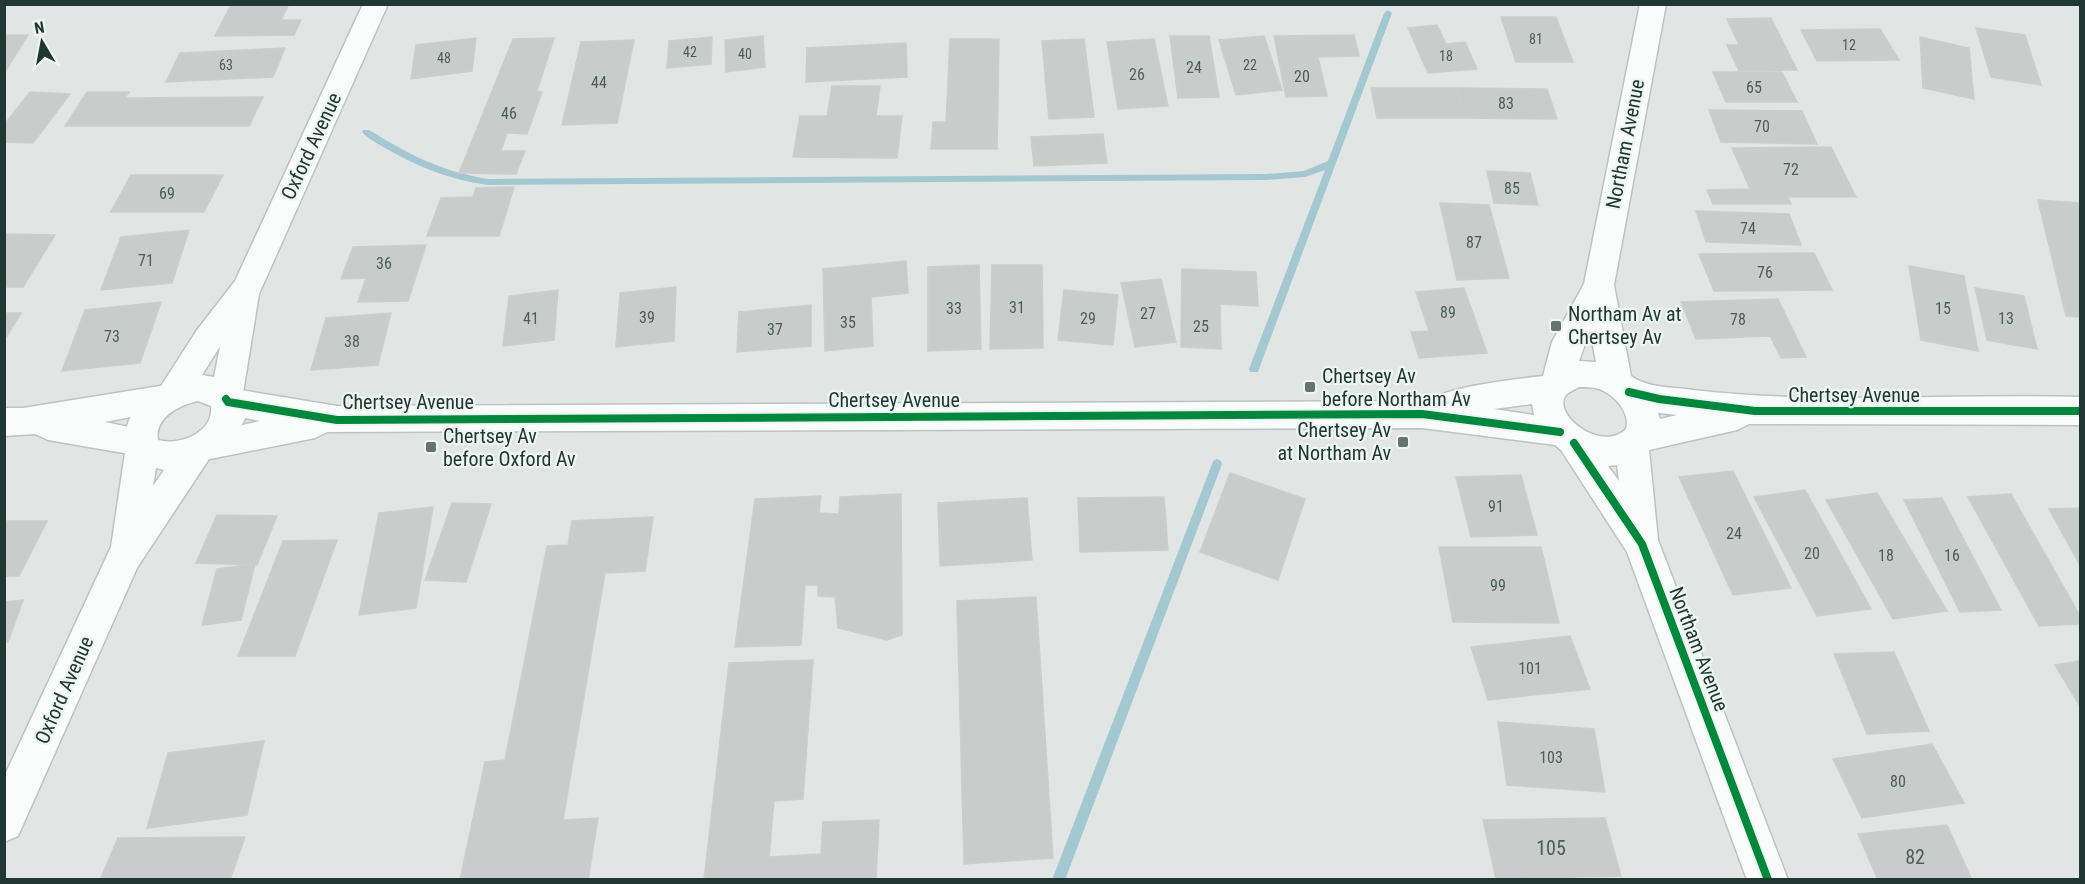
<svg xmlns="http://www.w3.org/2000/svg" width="2085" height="884" viewBox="0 0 2085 884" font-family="'Roboto Condensed',sans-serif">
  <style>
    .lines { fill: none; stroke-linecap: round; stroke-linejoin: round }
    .stream { fill: #a3c8d2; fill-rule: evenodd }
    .building { fill: #c8cdcb; stroke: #cacfcd; stroke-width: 1.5 }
    .minor-casing { stroke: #bec3c1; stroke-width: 3 }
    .tertiary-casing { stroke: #bec3c1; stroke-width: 3 }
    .minor { fill: #fafbfb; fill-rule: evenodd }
    .tertiary { fill: #fafbfb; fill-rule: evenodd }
    .cycleway-casing { stroke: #eef6f2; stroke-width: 12 }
    .cycleway { stroke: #00873e; stroke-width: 8 }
    .poi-dot { fill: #647471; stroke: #eef6f2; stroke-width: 2 }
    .labels { text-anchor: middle; stroke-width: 4.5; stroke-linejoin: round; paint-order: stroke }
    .far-number-label { font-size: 14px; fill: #4c5d5a }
    .number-label { font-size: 16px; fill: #4c5d5a }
    .street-label { font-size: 20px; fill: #213733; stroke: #eef6f2 }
    .poi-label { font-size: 20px; fill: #213733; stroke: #eef6f2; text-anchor: start }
    .near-number-label { font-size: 20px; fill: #4c5d5a }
  </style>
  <rect width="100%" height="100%" fill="#e1e6e4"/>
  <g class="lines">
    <g class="stream">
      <path d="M 1388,10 L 1392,13 L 1259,369 L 1258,372 L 1250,372 L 1249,369 L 1325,170 L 1305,177 L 1267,180 L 488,185 C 450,180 418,167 385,148 C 377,143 368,139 362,132 L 363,130 L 369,130 C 410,155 440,171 488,179 L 1267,174 L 1304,171 L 1328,161 L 1384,13 Z"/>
      <polygon points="1217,459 1221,461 1222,464 1065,880 1052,880 1212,464 1213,461"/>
    </g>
  </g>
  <g class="building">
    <polygon points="289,4 281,20 301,20 294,35 215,36 231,5"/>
    <polygon points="1501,17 1556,17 1573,62 1516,62"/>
    <polygon points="1771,18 1797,70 1739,71 1727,45 1739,45 1727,19"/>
    <polygon points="1437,25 1446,44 1465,42 1477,69 1428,73 1408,28"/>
    <polygon points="1976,28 2025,35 2041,85 1991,77"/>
    <polygon points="1880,29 1899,60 1817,61 1801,30"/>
    <polygon points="4,35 28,35 5,72 4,72"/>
    <polygon points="1354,35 1359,56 1318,57 1327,96 1286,97 1274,36"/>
    <polygon points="763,36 765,67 726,72 725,40"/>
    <polygon points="1170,36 1209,36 1219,97 1178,98"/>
    <polygon points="1264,36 1282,90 1236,95 1219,40"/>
    <polygon points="712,37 711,64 667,68 669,41"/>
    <polygon points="1920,37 1969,48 1974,99 1923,88"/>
    <polygon points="476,38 472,71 411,79 416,45"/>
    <polygon points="554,38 537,91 542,92 527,134 507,133 501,151 525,151 516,174 459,173 513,39"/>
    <polygon points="950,39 999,39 997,149 931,149 933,122 946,122"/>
    <polygon points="1084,39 1094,117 1049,119 1042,41"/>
    <polygon points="1154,39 1168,106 1118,109 1107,42"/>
    <polygon points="634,40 617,123 562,125 581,42"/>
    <polygon points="906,43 907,77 806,82 807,48"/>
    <polygon points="285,48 273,77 166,82 180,53"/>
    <polygon points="1713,72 1782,72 1797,102 1726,102"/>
    <polygon points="832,86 880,86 876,116 902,116 897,158 793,157 800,116 827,116"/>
    <polygon points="1371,88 1456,88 1464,118 1377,118"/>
    <polygon points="1456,88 1547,89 1557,119 1464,118"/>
    <polygon points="30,92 70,94 33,143 4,142 4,125"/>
    <polygon points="87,92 129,92 125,98 263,97 249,126 65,126"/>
    <polygon points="1709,110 1802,111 1817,144 1721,142"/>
    <polygon points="1103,134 1107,163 1034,166 1031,137"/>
    <polygon points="1831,147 1856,197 1788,197 1791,204 1713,204 1707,190 1750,189 1732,148"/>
    <polygon points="1487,171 1530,173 1538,205 1494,203"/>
    <polygon points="131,175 223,175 204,212 111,212"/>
    <polygon points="514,187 499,236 427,236 441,198 473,197 476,188"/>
    <polygon points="2038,200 2080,203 2080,317 2066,316"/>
    <polygon points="1440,203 1489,205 1509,278 1457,280"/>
    <polygon points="1696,211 1789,214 1801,245 1706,242"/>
    <polygon points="189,230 172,283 101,290 121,237"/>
    <polygon points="4,234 55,235 23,287 4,287"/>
    <polygon points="426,245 408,301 358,302 366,278 341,279 353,247"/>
    <polygon points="1814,253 1832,290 1714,291 1699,254"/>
    <polygon points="906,261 908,293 871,297 873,346 825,351 823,269"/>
    <polygon points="979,265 981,349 928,351 928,267"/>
    <polygon points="992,265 1042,265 1043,348 990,349"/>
    <polygon points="1909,266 1964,276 1978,351 1921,340"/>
    <polygon points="1182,269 1256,272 1258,306 1220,304 1221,349 1181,347"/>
    <polygon points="1161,279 1176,342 1135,347 1121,283"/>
    <polygon points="676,287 674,341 616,347 620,293"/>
    <polygon points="1464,288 1487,353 1419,358 1411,332 1429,331 1416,292"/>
    <polygon points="1975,288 2024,296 2037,349 1987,340"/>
    <polygon points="558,290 554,340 503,346 509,296"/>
    <polygon points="1064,290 1118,295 1113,345 1058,340"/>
    <polygon points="1778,299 1806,357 1781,358 1770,336 1696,339 1681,302"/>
    <polygon points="161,302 140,363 62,371 85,310"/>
    <polygon points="811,305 811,346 737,352 739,312"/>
    <polygon points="4,313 21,313 4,341"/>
    <polygon points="391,313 378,365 311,370 326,318"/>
    <polygon points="1733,471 1791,588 1733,595 1679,477"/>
    <polygon points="1230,473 1305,499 1278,580 1200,552"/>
    <polygon points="1521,475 1537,535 1471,537 1456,477"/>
    <polygon points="1805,490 1871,609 1817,616 1754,497"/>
    <polygon points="1877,493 1947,611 1893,619 1826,500"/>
    <polygon points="901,494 902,635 887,640 838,628 835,597 818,596 818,585 805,585 801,645 735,647 755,499 821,496 819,513 839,514 840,497"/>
    <polygon points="2011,494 2080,616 2080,624 2039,626 1968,497"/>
    <polygon points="1164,497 1168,550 1080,552 1078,498"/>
    <polygon points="1027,498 1032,560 940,566 938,503"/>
    <polygon points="1942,498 2001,610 1960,612 1904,500"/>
    <polygon points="452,503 491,504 466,582 425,580"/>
    <polygon points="433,507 416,608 359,615 379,513"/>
    <polygon points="2080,508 2080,565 2049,509"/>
    <polygon points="217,515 277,516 257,565 196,563"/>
    <polygon points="653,517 645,571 605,573 563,820 598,818 588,880 460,880 485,762 505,760 547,546 568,545 572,521"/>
    <polygon points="4,521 47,521 19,576 4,576"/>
    <polygon points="337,540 295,656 238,656 283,541"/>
    <polygon points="1439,547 1541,547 1559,623 1453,622"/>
    <polygon points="255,564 241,620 202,625 217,569"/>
    <polygon points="1036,597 1053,858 964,864 957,601"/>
    <polygon points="23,600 8,642 4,642 4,602"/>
    <polygon points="1570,636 1590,689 1488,700 1471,647"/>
    <polygon points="1894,652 1929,731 1867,734 1834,654"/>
    <polygon points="813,660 803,799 774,801 769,857 821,854 823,822 879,820 876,880 704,880 729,663"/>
    <polygon points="2080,661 2080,706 2055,665"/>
    <polygon points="1498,722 1594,729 1605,792 1507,785"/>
    <polygon points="264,741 247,815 147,828 168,753"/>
    <polygon points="1932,744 1964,803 1862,818 1833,759"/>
    <polygon points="1605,818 1621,876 1496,879 1483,820"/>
    <polygon points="1947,825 1972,880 1878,880 1858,834"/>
    <polygon points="245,837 230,880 100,880 118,838"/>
  </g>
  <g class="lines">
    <defs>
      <g id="minor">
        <path d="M 1640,4 L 1666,4 L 1614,285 L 1631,376 C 1647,388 1673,387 1693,390 C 1821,405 1951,393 2080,397 L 2080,425 L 1749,424 L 1737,430 L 1649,450 L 1658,540 L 1788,880 L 1747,880 L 1627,552 L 1561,450 L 1555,445 L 1422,428 L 327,432 L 315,438 L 205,460 L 193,456 L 188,446 L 193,436 L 260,421 L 217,412 L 212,402 L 217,392 L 228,388 L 337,406 L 1429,401 C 1448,386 1517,379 1543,376 L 1552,342 L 1584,284 ZM 1590,330 L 1596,362 L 1579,361 ZM 1579,387 C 1585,387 1593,387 1599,389 C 1614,394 1631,413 1626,429 C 1601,454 1549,412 1567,394 C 1570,391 1576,389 1579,387 ZM 1532,404 L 1534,415 L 1494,409 ZM 1658,412 L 1659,413 L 1677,415 L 1660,419 ZM 1617,465 L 1619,481 L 1608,466 Z"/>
        <polygon points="166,385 177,388 182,398 177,408 105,422 153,432 158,442 153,452 141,456 48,440 35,434 4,436 4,408 23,408"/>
      </g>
      <path id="tertiary" d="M 363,4 L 388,4 L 259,294 L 242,399 L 245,419 L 231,445 L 209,459 L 137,568 L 18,836 L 4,842 L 4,777 L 111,547 L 126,446 L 123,439 L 129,420 L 138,403 L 161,386 L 197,330 L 235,281 ZM 220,347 L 214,377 L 202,375 L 219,348 ZM 198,401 L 211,406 C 214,432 181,446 158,440 C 154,418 179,405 198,401 ZM 156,468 L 164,470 L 153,486 Z"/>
    </defs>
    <use href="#minor" class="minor-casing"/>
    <use href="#tertiary" class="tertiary-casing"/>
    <use href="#minor" class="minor"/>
    <use href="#tertiary" class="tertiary"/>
    <defs>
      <g id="cycleway">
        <polyline points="1629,392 1659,399 1755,411 2080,411"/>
        <polyline points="226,399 228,402 337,420 1422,414 1560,432"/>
        <polyline points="1574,443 1642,544 1768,880"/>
      </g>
    </defs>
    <use href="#cycleway" class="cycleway-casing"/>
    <use href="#cycleway" class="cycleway"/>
  </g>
  <g class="poi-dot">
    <rect x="1550" y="320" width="12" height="12" rx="3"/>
    <rect x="1304" y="381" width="12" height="12" rx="3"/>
    <rect x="1397" y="436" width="12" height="12" rx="3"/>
    <rect x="425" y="441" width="12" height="12" rx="3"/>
  </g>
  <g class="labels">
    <g class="far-number-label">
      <text x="1536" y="44">81</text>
      <text x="1849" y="50">12</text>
      <text x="690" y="57">42</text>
      <text x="745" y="59">40</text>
      <text x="1446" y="61">18</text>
      <text x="444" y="63">48</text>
      <text x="226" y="70">63</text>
      <text x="1250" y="70">22</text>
    </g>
    <g class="number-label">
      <text x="1194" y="73">24</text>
      <text x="1137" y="80">26</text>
      <text x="1302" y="82">20</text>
      <text x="599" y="88">44</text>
      <text x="1754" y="93">65</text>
      <text x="1506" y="109">83</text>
      <text x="509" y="119">46</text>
      <text x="1762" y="132">70</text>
      <text x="1791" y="175">72</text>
      <text x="1512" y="194">85</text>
      <text x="167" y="199">69</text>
      <text x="1748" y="234">74</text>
      <text x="1474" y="248">87</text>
      <text x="146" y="266">71</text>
      <text x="384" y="269">36</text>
      <text x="1765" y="278">76</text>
      <text x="1017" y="313">31</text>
      <text x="954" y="314">33</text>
      <text x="1943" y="314">15</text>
      <text x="1448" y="318">89</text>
      <text x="1148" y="319">27</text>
      <text x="647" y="323">39</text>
      <text x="531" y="324">41</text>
      <text x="1088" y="324">29</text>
      <text x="2006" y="324">13</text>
      <text x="1738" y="325">78</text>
      <text x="848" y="328">35</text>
      <text x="1201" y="332">25</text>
      <text x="775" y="335">37</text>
      <text x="112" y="342">73</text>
      <text x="352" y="347">38</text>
      <text x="1496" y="512">91</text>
      <text x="1734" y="539">24</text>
      <text x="1812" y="559">20</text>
      <text x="1886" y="561">18</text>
      <text x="1952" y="561">16</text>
      <text x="1498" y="591">99</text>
      <text x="1530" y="674">101</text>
      <text x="1551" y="763">103</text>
      <text x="1898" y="787">80</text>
    </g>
    <g class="street-label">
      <text transform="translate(1625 144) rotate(-79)" y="7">Northam Avenue</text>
      <text transform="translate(311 146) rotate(-65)" y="7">Oxford Avenue</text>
      <text x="1854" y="402">Chertsey Avenue</text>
      <text x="894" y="407">Chertsey Avenue</text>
      <text x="408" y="409">Chertsey Avenue</text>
      <text transform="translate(1699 649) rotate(69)" y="7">Northam Avenue</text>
      <text transform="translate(64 690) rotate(-66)" y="7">Oxford Avenue</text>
    </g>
    <g class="poi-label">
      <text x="1568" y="321">Northam Av at<tspan x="1568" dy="23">Chertsey Av</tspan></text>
      <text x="1322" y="383">Chertsey Av<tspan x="1322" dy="23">before Northam Av</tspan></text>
      <text x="1391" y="437" text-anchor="end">Chertsey Av<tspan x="1391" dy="23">at Northam Av</tspan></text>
      <text x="443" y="443">Chertsey Av<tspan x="443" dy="23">before Oxford Av</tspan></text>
    </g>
    <g class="near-number-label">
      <text x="1551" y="855">105</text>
      <text x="1915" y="864">82</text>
    </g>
  </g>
  <rect width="2085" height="884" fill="none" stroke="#213733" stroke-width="12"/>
  <g transform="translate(42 42) rotate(350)" stroke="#eef6f2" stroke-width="4.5" paint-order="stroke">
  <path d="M0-4.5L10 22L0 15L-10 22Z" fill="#213733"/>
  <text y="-9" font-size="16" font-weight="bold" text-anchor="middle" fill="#213733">N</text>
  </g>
</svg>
